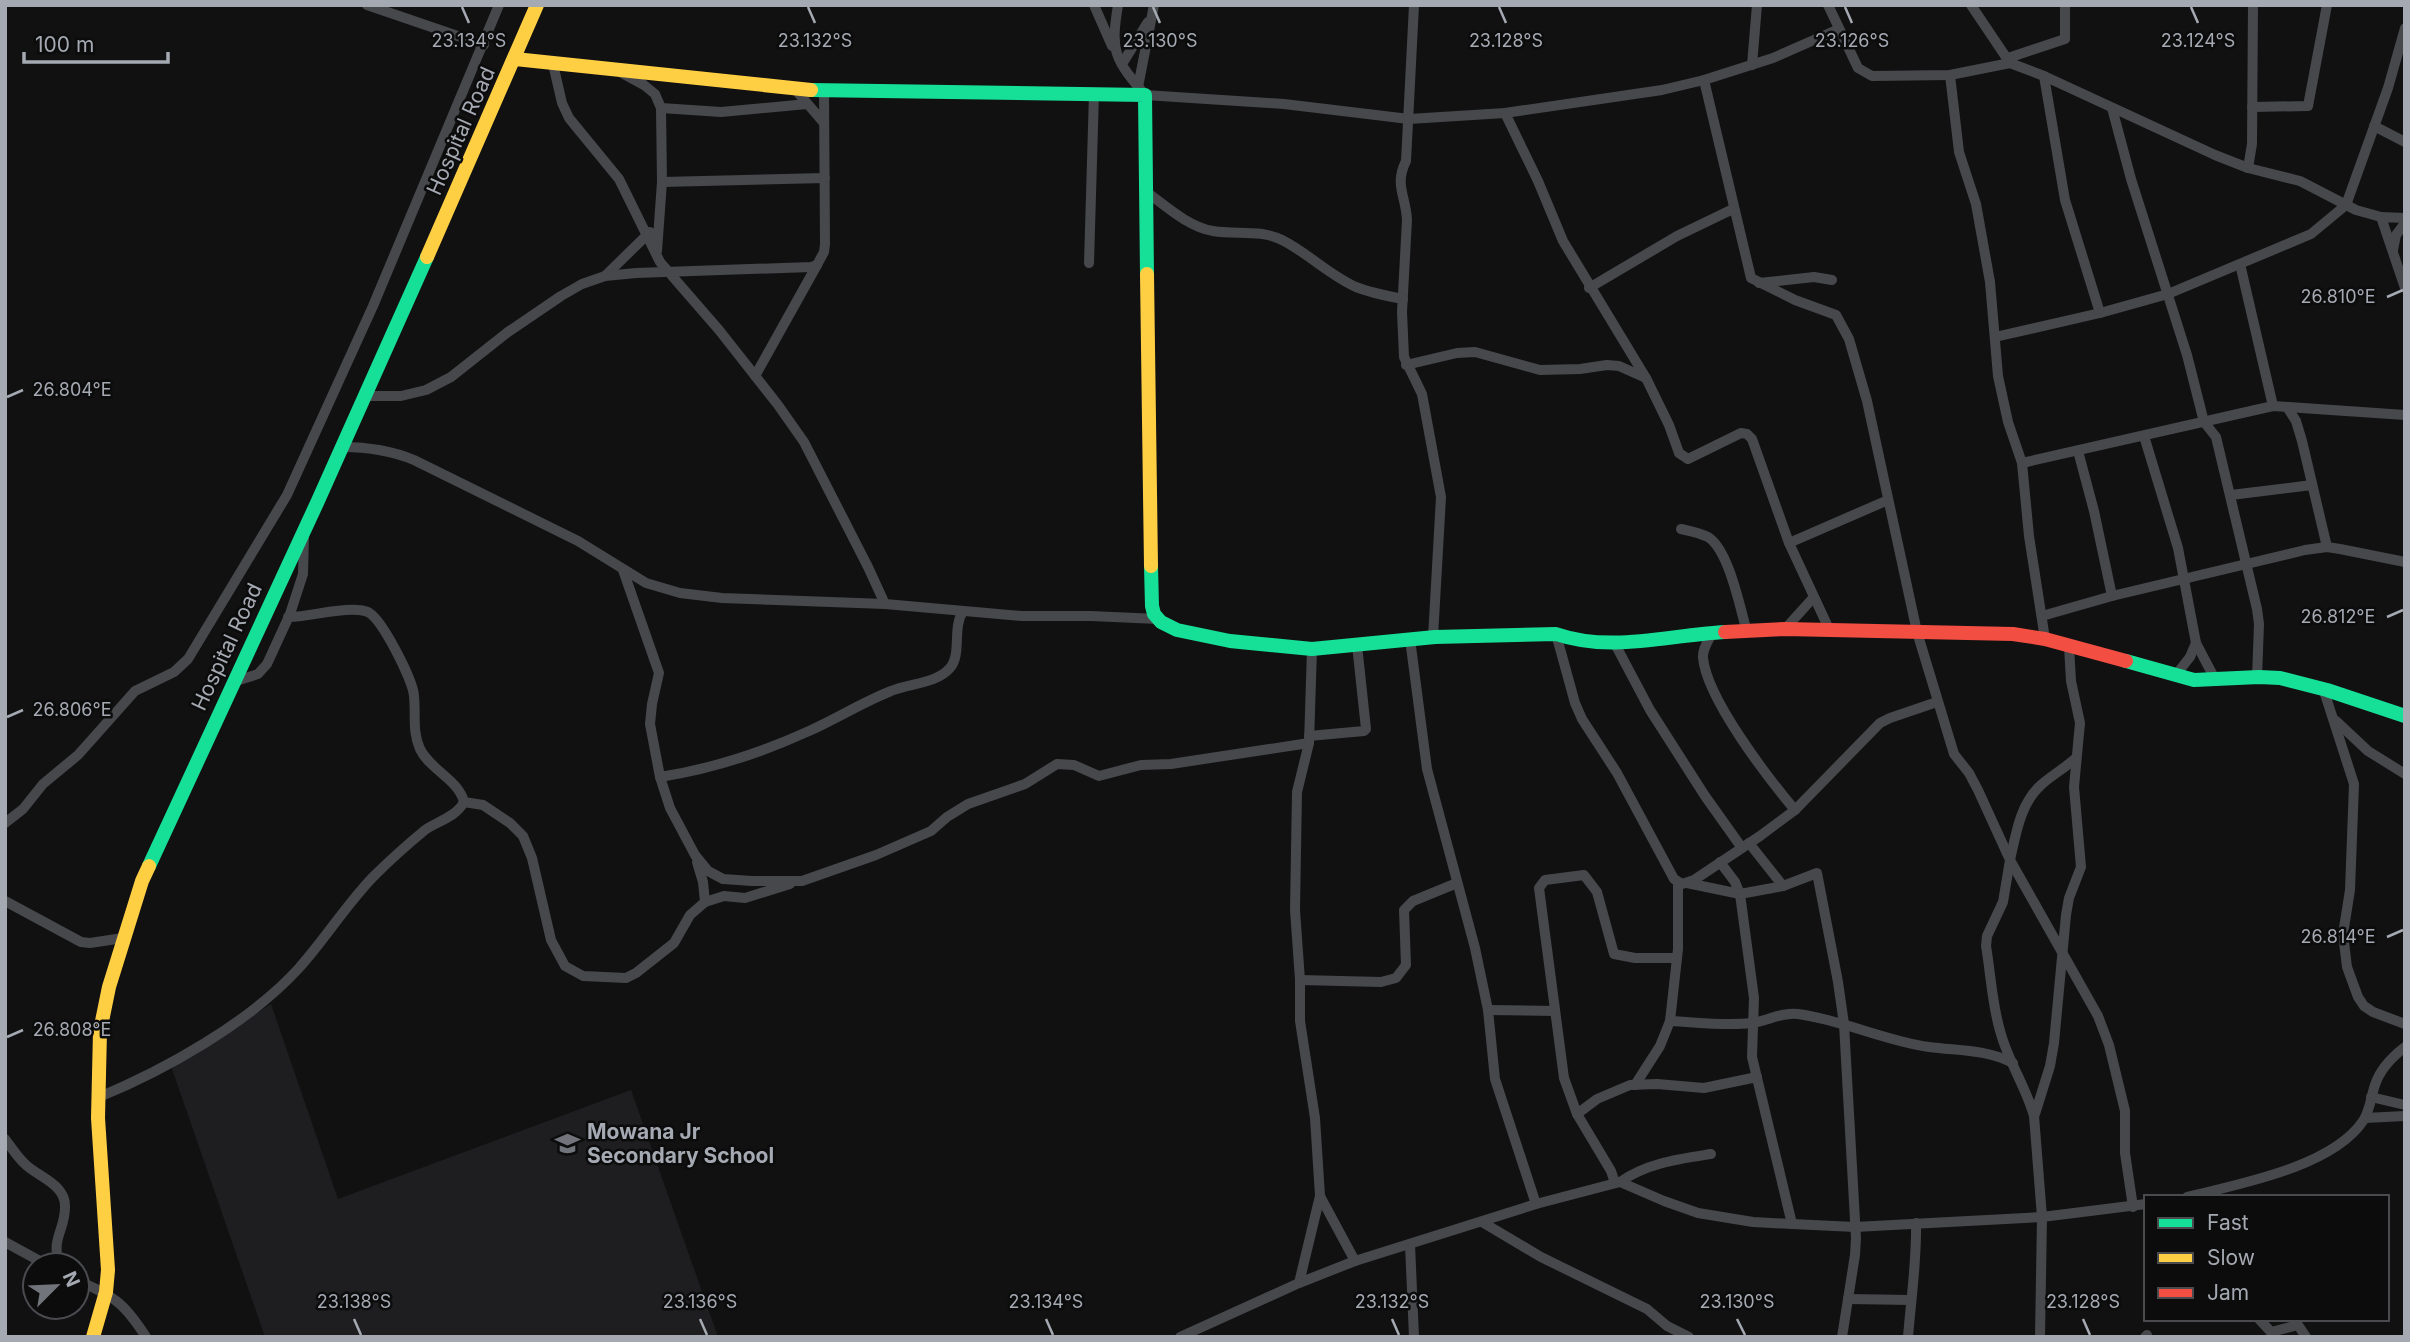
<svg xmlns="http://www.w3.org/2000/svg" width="2410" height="1342" viewBox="0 0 2410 1342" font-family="Inter,sans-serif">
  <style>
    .built { fill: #1e1e20 }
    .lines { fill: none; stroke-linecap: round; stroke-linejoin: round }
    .street { stroke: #46484b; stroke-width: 10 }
    .fast { stroke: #16e098; stroke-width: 14 }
    .slow { stroke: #ffcf43; stroke-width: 14 }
    .jam { stroke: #f24e42; stroke-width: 14 }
    .ticks { fill: none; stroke: #a4a9b2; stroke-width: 2.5 }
    .labels { text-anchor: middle; stroke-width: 5; stroke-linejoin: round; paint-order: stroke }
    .street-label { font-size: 21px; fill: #a4a9b2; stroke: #0c0c0d }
    .poi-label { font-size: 21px; font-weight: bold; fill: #a4a9b2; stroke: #0c0c0d; text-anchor: start }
    .ticks-label { font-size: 18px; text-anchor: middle; fill: #a4a9b2; stroke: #0c0c0d; stroke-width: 5; stroke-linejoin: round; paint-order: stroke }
  </style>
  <rect width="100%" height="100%" fill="#111112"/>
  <polygon class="built" points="271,1004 338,1199 631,1090 718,1337 265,1337 171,1066"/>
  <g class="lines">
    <g class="street">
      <polyline points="367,5 484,45"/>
      <polyline points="1094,5 1112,46"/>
      <path d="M 1118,5 C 1110,53 1115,59 1145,95 L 1284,104 L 1409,119 L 1505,113 L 1662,90 L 1704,80 L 1773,58 L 1839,29"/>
      <path d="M 1414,5 L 1406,161 C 1394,185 1406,196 1407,220 L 1402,312 L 1404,357 L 1422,394 L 1441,497 L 1433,637"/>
      <polyline points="1828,5 1858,68 1872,76 1950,75 2010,63 2044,76 2215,155 2248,168 2300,181 2356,210 2381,217"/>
      <polyline points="1971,5 2010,63"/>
      <polyline points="2008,58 2065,39 2065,5"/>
      <polyline points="553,64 562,103 569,118 619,179 660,262 719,330 778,405 804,442 868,567 885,604"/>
      <polyline points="1122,64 1148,22"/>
      <polyline points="1752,65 1757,5"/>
      <polyline points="622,73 644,85 655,94 661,108 662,182 657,251"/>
      <polyline points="1950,75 1959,152 1976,204 1990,282 1998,376 2008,422 2022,463 2029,536 2045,639"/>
      <polyline points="2044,76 2065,200 2100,313"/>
      <path d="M 1704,80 L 1751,278 L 1795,300 L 1836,315 L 1849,339 L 1867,401 L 1917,632 L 1954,754 L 1969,773 L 1978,790 L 2010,860 L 2003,902 L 1987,936 L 1986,946 C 1991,975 1992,1006 2001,1034 C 2009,1063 2026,1087 2034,1116 L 2042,1217 L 2040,1337"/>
      <polyline points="1138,87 1154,5"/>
      <polyline points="794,88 824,123"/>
      <polyline points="2252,107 2308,106 2327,5"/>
      <polyline points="661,108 721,112 807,104"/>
      <polyline points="2112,108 2131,179 2187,355 2204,422 2216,437 2257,609 2259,624 2257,677"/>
      <polyline points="1505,113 1538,181 1563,241 1646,378 1669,425 1679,453 1688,459 1741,433 1747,434 1752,439 1789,543 1830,631"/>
      <polyline points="2374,126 2405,142"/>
      <polyline points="2248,168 2252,144 2253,5"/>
      <polyline points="662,182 825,178"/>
      <path d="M 1148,193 C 1167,207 1189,227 1213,231 C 1236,235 1260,229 1282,240 C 1308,253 1329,275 1356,287 C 1371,293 1387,296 1403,299"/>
      <polyline points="2405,218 2381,217 2405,288"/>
      <polyline points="2393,250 2396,235 2405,223"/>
      <polyline points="1089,263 1094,93"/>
      <polyline points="2240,264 2273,406"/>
      <polyline points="605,276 650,232"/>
      <polyline points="1759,283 1814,277 1832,280"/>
      <polyline points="1589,288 1677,236 1733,209"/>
      <polyline points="1995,337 2100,313 2168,294 2311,234 2346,205 2388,88 2405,28"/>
      <polyline points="1406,365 1457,353 1475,352 1540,370 1580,369 1607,365 1619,366 1646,378"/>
      <polyline points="755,376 817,265"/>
      <polyline points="365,396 401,396 426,390 451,377 508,332 561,296 582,284 605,276 636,273 811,267 817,265 824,252 825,244 824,91"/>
      <polyline points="2287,407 2296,421 2302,441 2327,547"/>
      <polyline points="2144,436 2178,548 2196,643 2216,681"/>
      <path d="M 342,447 C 368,447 390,450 414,460 L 578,541 L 646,583 L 680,593 L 722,598 L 885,604 L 1022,616 L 1091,616 L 1158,619"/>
      <polyline points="2078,451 2094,511 2112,596"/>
      <polyline points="2022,463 2273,406 2405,415"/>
      <polyline points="2231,495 2312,485"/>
      <path d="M 1681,529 C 1690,531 1700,533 1708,537 C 1729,550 1740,608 1747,632"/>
      <polyline points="1789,543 1888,500"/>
      <polyline points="623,570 659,673 652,704 650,724 660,777 670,808 695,855 708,871 723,879 752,881 802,881 876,855 931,831 947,817 968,804 1025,784 1057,764 1074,765 1099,776 1141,765 1171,764 1309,743"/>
      <polyline points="2042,616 2112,596 2305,550 2327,547 2340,549 2405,562"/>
      <path d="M 288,617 C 311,617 335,608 358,610 C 361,610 365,611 368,612 C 382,619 413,680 414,696 C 416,715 412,731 420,749 C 430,770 459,780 464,802"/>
      <polyline points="1785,629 1813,598"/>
      <path d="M 1712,633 C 1708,641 1702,650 1703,658 C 1707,699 1768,778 1795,810"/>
      <polyline points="1556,634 1575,703 1582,719 1617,773 1674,879 1682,884 1694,880 1760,836 1795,810 1880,723 1890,718 1937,702"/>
      <polyline points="1410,639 1427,769 1475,948 1488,1010 1495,1079 1536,1204"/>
      <polyline points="1615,644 1650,710 1705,796 1742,848"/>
      <polyline points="2175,676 2190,657 2196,643"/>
      <polyline points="233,682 258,674 267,664 290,614 303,574 304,535"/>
      <polyline points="2324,691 2354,784 2350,890 2343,934 2347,967 2358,997 2364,1006 2373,1012 2405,1024"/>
      <polyline points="2336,721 2368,751 2405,774"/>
      <polyline points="1309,736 1364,731 1366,729 1357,645"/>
      <path d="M 2076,758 C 2065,768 2052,775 2041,785 C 2020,804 2016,834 2010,860 L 2098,1016 L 2109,1045 L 2125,1111 L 2125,1153 L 2133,1207"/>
      <path d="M 660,777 C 711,769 761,753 809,731 C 836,719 863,702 891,691 C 910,683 936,684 950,668 C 962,654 952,628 963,611"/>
      <polyline points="464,802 483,805 510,823 523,836 532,858 551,940 565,966 583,976 626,978 636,973 674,943 690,915 705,902 724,896 745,898 790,884"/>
      <polyline points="5,823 23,809 43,784 78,755 135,691 174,672 188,659 287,495 373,306 499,5"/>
      <polyline points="1749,843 1783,886"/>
      <polyline points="697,862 703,882 705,902"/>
      <polyline points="1720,862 1735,882 1740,894 1754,998 1752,1057 1792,1224"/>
      <polyline points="1687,883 1740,894 1783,886 1817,873 1838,982 1844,1024 1856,1238 1855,1255 1842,1337"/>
      <polyline points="5,901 81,942 90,943 123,938"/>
      <polyline points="1300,980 1381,982 1396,978 1406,965 1404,910 1413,901 1457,883"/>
      <polyline points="1488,1010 1555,1011"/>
      <path d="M 1670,1021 C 1696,1022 1724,1026 1751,1023 C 1768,1021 1781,1012 1798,1014 C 1843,1020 1885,1041 1929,1047 C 1959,1051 1985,1049 2013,1063"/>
      <polyline points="1635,1085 1660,1046 1670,1021 1678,949 1678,883"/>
      <polyline points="2371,1097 2405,1105"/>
      <path d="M 97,1098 C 165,1070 249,1023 299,968 C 325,939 346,905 373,877 C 389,861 408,844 425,830 C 438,821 456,817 464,802"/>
      <polyline points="1577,1114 1597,1099 1630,1085 1657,1084 1704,1088 1757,1077"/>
      <polyline points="2035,1114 2050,1066 2054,1043 2066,915 2069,898 2081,867 2074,787 2080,723 2071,681 2069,646"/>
      <polyline points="2365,1118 2405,1116"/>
      <path d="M 5,1139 C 12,1148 17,1157 26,1165 C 39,1177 66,1185 65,1207 C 65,1231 51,1237 59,1265"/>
      <path d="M 1620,1182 C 1647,1163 1679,1159 1711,1154"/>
      <polyline points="1615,1183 1611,1171 1577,1114 1564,1078 1539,888 1545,880 1584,875 1597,892 1614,954 1635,958 1677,958"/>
      <polyline points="1320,1196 1355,1261"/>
      <path d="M 2187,1197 C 2239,1184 2332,1167 2363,1121 C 2370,1111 2371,1096 2375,1085 C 2380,1069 2392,1057 2405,1047"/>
      <polyline points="1482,1222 1541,1257 1647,1309 1667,1326 1689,1337"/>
      <polyline points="5,1242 47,1265"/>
      <polyline points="1410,1244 1414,1337"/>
      <path d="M 77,1280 C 114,1297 123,1301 146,1337"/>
      <polyline points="1299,1283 1320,1196 1315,1118 1300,1021 1300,980 1295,910 1297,792 1309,743 1312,649"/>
      <polyline points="1848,1299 1910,1300"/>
      <polyline points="2259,1319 2271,1332 2298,1325 2306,1337"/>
      <polyline points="1180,1337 1299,1283 1355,1261 1536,1204 1620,1182 1664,1201 1698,1213 1753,1222 1792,1224 1855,1227 2042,1217 2146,1204"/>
      <path d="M 1908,1337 C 1911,1299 1917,1260 1916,1223"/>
      <polyline points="2145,1337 2147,1335"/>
    </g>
    <g class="fast">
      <polyline points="811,90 1145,95 1147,274"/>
      <path d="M 1151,566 L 1152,606 L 1154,614 L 1161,622 L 1177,630 L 1230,641 L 1312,649 L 1435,637 L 1556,634 C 1611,653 1668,635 1725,632"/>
      <polyline points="2126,661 2194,680 2259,677 2280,678 2327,690 2405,716"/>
      <polyline points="149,866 317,503 427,257"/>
    </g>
    <g class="slow">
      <polyline points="515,59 811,90"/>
      <polyline points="427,257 537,5"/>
      <polyline points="1147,274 1151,566"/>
      <polyline points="93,1337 106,1292 108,1270 98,1118 100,1031 109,987 142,881 149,866"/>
    </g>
    <polyline class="jam" points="1725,632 1785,629 2013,634 2045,639 2126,661"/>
  </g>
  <path class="ticks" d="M 462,7 L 469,23M 808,7 L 815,23M 1153,7 L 1160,23M 1499,7 L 1506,23M 1845,7 L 1852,23M 2191,7 L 2198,23M 2387,297 L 2403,290M 7,397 L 23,390M 2387,617 L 2403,610M 7,717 L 23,710M 2387,937 L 2403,930M 7,1037 L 23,1030M 354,1319 L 361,1335M 700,1319 L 707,1335M 1046,1319 L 1053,1335M 1392,1319 L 1399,1335M 1737,1319 L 1745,1335M 2083,1319 L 2090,1335"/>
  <defs>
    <symbol id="school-bare" viewBox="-9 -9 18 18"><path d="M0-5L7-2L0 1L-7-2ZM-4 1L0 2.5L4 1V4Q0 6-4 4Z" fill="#71747a" stroke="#0c0c0d" stroke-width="2.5" paint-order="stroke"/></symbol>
  </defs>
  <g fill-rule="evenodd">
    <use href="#school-bare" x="550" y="1126" width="35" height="35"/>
  </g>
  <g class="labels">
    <g class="street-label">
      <text transform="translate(461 131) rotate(-66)" y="7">Hospital Road</text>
      <text transform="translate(227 647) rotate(-65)" y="7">Hospital Road</text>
    </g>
    <g class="poi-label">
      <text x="587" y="1139">Mowana Jr<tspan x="587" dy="24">Secondary School</tspan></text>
    </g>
  </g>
  <g class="ticks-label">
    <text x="469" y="47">23.134°S</text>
    <text x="815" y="47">23.132°S</text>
    <text x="1160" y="47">23.130°S</text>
    <text x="1506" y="47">23.128°S</text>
    <text x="1852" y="47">23.126°S</text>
    <text x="2198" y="47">23.124°S</text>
    <text x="2338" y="303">26.810°E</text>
    <text x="72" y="396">26.804°E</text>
    <text x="2338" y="623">26.812°E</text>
    <text x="72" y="716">26.806°E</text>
    <text x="2338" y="943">26.814°E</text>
    <text x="72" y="1036">26.808°E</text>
    <text x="354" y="1308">23.138°S</text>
    <text x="700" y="1308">23.136°S</text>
    <text x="1046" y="1308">23.134°S</text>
    <text x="1392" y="1308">23.132°S</text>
    <text x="1737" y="1308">23.130°S</text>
    <text x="2083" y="1308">23.128°S</text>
  </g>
  <rect width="2410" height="1342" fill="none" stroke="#a4a9b2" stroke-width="14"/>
  <rect x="2144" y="1195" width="245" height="126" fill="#0c0c0d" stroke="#494b4f" stroke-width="2"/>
  <rect x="2158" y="1218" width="35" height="10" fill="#16e098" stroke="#494b4f" stroke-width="2"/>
  <text x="2207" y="1230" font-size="21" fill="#a4a9b2">Fast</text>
  <rect x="2158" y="1253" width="35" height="10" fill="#ffcf43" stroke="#494b4f" stroke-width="2"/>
  <text x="2207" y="1265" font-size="21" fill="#a4a9b2">Slow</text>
  <rect x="2158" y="1288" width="35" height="10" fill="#f24e42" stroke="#494b4f" stroke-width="2"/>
  <text x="2207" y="1300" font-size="21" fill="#a4a9b2">Jam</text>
  <g transform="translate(56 1286) rotate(66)"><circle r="33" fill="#0c0c0d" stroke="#494b4f" stroke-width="2"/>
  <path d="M0-5L12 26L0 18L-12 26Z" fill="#71747a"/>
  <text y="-10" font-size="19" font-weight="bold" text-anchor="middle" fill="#a4a9b2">N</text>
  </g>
  <path d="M24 52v10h144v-10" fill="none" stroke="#a4a9b2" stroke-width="3.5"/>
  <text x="35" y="52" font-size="21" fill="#a4a9b2" stroke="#0c0c0d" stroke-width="5" paint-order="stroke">100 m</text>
</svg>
